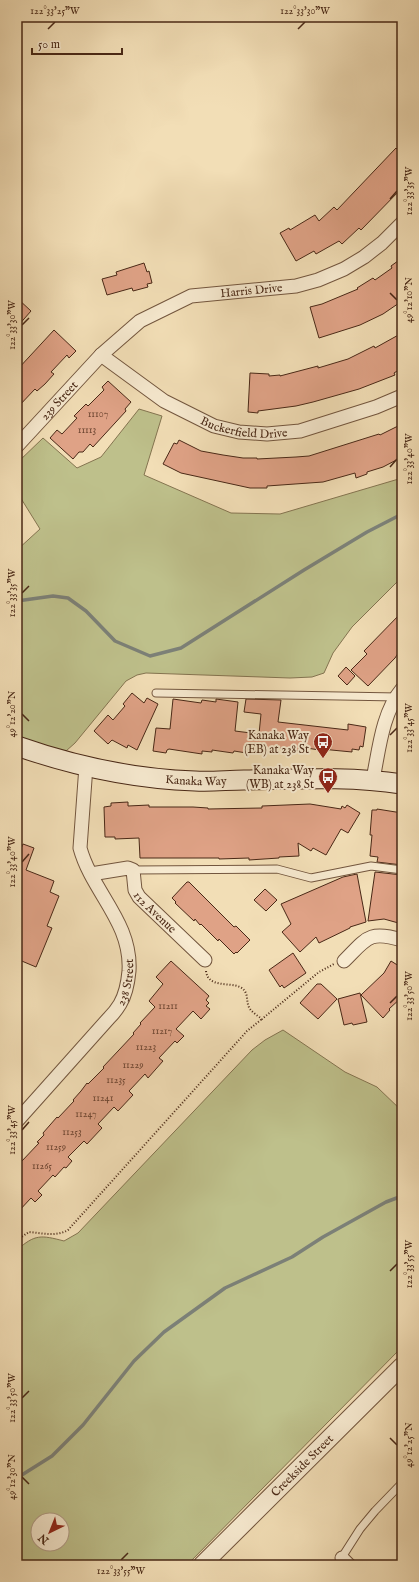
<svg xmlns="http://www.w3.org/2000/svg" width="419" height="1582" viewBox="0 0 419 1582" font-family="'IM FELL English',serif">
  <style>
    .green { fill: #bec08b; stroke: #847450; fill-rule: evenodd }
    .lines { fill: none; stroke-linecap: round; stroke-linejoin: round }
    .stream { stroke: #7c8077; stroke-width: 3.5 }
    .building { fill: #dfa286; stroke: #492816 }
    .service-casing { stroke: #73563e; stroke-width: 9 }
    .minor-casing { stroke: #73563e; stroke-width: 15 }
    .tertiary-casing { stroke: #73563e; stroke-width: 19 }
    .secondary-casing { stroke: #492816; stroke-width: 21 }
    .path { stroke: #492816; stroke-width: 2; stroke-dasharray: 1 2; stroke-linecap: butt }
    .service { stroke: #f7ead0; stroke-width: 7 }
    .minor { stroke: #f7ead0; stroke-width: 13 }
    .tertiary { stroke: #f7ead0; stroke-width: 17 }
    .secondary { stroke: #f7ead0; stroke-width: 19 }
    .ticks { fill: none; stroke: #492816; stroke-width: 1.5 }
    .labels { text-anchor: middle; stroke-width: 4; stroke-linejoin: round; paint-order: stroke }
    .number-label { font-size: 10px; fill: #6e4632 }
    .street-label { font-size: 12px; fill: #492816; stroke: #f7ead0 }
    .poi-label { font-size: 12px; fill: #492816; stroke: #f7ead0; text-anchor: end }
    .neatline { fill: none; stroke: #492816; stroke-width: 1.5 }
    .ticks-label { font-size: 10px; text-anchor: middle; fill: #492816 }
  </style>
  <rect width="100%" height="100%" fill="#f2deb6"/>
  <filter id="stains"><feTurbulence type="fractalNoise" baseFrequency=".005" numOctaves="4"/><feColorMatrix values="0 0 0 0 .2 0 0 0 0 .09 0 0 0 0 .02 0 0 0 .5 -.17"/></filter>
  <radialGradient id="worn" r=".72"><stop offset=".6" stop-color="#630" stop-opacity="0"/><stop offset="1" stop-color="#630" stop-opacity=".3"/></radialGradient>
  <g class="green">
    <polygon points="139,409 162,416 144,475 231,513 280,514 402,478 402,577 352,627 333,653 324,673 312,677 290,678 146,673 137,675 126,681 75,743 57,759 17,746 17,550 40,529 17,492 17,463 43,438 77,468 101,457"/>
    <path d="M 283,1030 L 345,1072 L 377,1087 L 402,1111 L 402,1347 L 187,1565 L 17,1565 L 17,1250 C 35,1234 41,1235 64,1241 L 78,1233 L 252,1050 L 265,1040 ZM 38,1520 L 62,1520 L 62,1544 L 38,1544 Z"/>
  </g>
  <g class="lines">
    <g class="stream">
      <polyline points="17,601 53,596 68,598 86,611 115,641 150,656 181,648 304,570 367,532 402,514"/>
      <polyline points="17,1478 52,1456 83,1425 134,1361 164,1332 225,1288 292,1257 323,1237 386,1202 402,1196"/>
    </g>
  </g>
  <g class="building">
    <polygon points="396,148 402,154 402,188 361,230 359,228 342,244 339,241 316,254 314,251 296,261 280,233 289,228 290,230 315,215 319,221 334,207 337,210"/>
    <polygon points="402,258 402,301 383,314 360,325 319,338 310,307 322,304 358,289 357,288 373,278 375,280 392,268 391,266"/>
    <polygon points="144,263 147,272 149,271 152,283 147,284 148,287 133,291 132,288 107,295 102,279 117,275 116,272"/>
    <polygon points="17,298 31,311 17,327"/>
    <polygon points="54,330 76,351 69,358 67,355 51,372 54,374 45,384 37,391 35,389 17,408 17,370"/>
    <polygon points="402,333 402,368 394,373 395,375 359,389 313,402 296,406 258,411 258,413 248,412 250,373 269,374 269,376 280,375 280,376 318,366 318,368 348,359 374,346 375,348"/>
    <polygon points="108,381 131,402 125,409 126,411 93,447 90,444 83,452 79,452 73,459 50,438 57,430 62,434 77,418 74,416 86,404 88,406 104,390 102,387"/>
    <polygon points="402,424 402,457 383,467 367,472 367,474 356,478 355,473 323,482 267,486 267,488 250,488 181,473 163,464 174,443 177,444 179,440 201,451 223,455 243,458 257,458 257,459 296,457 309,456 379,434 380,435"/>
    <polygon points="402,612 402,646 397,651 399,652 395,658 368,686 351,670 367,654 364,651"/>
    <polygon points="346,667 355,676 347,685 338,676"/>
    <polygon points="132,693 144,703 147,698 158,704 137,750 128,745 127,748 112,740 108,744 94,731 108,715 113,720 125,706 123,704"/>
    <polygon points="173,699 201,703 202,700 216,702 216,699 238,702 235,731 259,734 261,714 244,712 246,699 281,700 278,722 348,730 348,724 366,727 363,747 360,746 359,750 352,749 352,752 321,749 320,750 299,747 298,751 273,747 272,753 253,751 253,754 234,751 233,753 212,750 212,752 202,751 202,754 169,749 167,750 166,753 153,751 156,728 170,729"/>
    <polygon points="128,802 128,806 149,805 149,807 193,807 208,808 208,809 262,808 262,806 310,804 341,809 342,806 345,808 347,805 360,813 348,833 341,829 326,855 313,848 311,851 298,843 299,856 279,857 279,858 249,860 249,858 219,859 219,858 140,858 139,838 115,839 115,837 105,837 104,807 111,806 111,803"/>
    <polygon points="377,809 402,813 402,865 377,862 378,857 370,856 372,835 370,835 372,810 377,810"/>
    <polygon points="23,844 34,848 26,870 54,881 50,892 59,896 47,926 52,928 36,967 17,959 17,858"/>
    <polygon points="375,872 402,875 402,924 384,919 368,921"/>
    <polygon points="357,874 366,922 350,927 350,928 319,943 316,937 300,952 282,932 291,924 281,904 343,877"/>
    <polygon points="187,882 189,882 234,927 236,926 250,940 237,953 236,952 234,954 219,939 218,941 201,924 200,925 195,919 194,921 175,903 176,902 172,898"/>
    <polygon points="265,889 277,900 266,911 254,900"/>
    <polygon points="293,953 306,973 284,988 282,985 280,987 269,970"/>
    <polygon points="171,961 209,996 206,1000 209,1003 206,1006 210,1009 201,1019 193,1011 176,1029 184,1036 177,1043 175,1041 159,1058 163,1061 148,1078 145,1074 129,1091 133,1095 118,1111 114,1107 98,1124 102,1128 87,1144 84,1141 68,1157 72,1161 66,1168 64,1167 55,1177 53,1175 38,1191 42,1195 35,1202 31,1198 17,1213 17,1158 21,1162 39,1143 37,1142 44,1135 43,1133 57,1117 58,1118 74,1101 73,1100 81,1091 87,1083 88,1084 104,1068 103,1067 134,1034 133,1033 141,1024 140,1023 155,1007 149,1001 163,984 156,977"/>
    <polygon points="391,961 402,968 402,997 389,1009 390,1010 383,1018 361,995 384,973"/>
    <polygon points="317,984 321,984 337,999 318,1019 300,1003"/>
    <polygon points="360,993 367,1022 353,1025 352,1023 344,1025 338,999"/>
  </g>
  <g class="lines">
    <defs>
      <g id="service">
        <polyline points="156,693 398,697"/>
        <polyline points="133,870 277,869 311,878 371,866 402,870"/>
        <polyline points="337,1565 360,1529 375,1511 402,1483"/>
      </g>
      <g id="minor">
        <path id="s1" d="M 101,355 L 164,401 L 214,426 L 239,432 L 267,434 L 300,431 L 376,407 L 402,396"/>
        <path id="s2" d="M 17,446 L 101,355 L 140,321 L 191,296 L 296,286 L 318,280 L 344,269 L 364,257 L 382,243 L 402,223"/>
        <path d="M 373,779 C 379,750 382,713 402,689"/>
        <path id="s3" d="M 91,874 L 128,868 L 133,870 L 135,890 L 139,897 L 205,960"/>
        <path d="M 344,961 C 367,938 369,930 402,940"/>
        <path id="s4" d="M 17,1121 L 109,1018 C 113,1014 117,1009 120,1004 C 126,994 128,982 129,971 C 132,922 92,892 80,848 L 86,766"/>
        <polyline points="342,1558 349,1565"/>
      </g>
      <g id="tertiary">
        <path id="s5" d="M 202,1565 L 402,1366"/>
      </g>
      <g id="secondary">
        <path id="s6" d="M 17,746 C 74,766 135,779 195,781 C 212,782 228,780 244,780 C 297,779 350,776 402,784"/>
      </g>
    </defs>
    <use href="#service" class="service-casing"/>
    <use href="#minor" class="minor-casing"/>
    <use href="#tertiary" class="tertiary-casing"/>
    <use href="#secondary" class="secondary-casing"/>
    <g class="path">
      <path d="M 206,971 C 208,988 229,982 240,987 C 250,992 245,1002 250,1009 C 253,1013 258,1016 262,1019 L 319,972 L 334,964"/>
      <path d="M 17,1240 L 29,1232 C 42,1233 56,1237 68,1230 L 247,1031 L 262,1019"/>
    </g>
    <use href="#service" class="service"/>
    <use href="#minor" class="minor"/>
    <use href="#tertiary" class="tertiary"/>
    <use href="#secondary" class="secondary"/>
  </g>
  <path class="ticks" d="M 48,29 L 55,22M 298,29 L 305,22M 390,199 L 397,191M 390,293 L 397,300M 22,325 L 29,318M 390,467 L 397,459M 22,593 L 29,586M 22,714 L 29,721M 390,735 L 397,728M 22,862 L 29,854M 390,1003 L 397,996M 22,1130 L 29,1122M 390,1271 L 397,1264M 22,1398 L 29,1391M 390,1438 L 397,1445M 22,1477 L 29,1484M 121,1560 L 128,1553"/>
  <defs>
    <symbol id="bus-pin" viewBox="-11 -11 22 30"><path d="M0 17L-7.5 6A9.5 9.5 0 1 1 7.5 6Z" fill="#8f2418" stroke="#f7ead0"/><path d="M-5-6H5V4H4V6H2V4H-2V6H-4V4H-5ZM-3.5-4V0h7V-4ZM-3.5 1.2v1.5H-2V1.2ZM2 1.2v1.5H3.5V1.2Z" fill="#fff"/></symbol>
  </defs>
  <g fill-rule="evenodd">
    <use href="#bus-pin" x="312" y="731" width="22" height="30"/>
    <use href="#bus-pin" x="317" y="766" width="22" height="30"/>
  </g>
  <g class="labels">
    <g class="number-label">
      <text x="98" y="417">11107</text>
      <text x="87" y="433">11113</text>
      <text x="168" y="1009">11211</text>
      <text x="162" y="1034">11217</text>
      <text x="146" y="1050">11223</text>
      <text x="133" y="1068">11229</text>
      <text x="116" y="1083">11235</text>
      <text x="103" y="1101">11241</text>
      <text x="86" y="1117">11247</text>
      <text x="72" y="1135">11253</text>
      <text x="56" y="1150">11259</text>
      <text x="42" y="1169">11265</text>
    </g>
    <g class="street-label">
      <text dy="4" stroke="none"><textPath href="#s2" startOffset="293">Harris Drive</textPath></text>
      <text dy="4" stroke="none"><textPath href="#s2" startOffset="62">239 Street</textPath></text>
      <text dy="4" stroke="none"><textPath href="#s1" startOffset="164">Buckerfield Drive</textPath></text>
      <text dy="4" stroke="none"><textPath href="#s6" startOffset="183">Kanaka Way</textPath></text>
      <text dy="4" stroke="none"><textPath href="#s3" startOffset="93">112 Avenue</textPath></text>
      <text dy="4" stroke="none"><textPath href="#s4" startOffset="179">238 Street</textPath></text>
      <text dy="4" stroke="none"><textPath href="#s5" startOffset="141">Creekside Street</textPath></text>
    </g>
    <g class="poi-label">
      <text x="309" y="739">Kanaka Way<tspan x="309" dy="14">(EB) at 238 St</tspan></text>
      <text x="314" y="774">Kanaka Way<tspan x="314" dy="14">(WB) at 238 St</tspan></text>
    </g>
  </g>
  <rect width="419" height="1582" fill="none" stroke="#f2deb6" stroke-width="44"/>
  <g transform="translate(50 1532) rotate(223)"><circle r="19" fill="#f7ead0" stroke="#b19c86"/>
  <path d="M0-3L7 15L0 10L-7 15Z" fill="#8f2418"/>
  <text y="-6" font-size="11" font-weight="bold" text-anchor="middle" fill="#492816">N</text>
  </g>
  <path d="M32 48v6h90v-6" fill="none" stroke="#492816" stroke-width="2"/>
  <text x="38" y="48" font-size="12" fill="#492816" stroke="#f7ead0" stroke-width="3" paint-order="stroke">50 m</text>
  <rect x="22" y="22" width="375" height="1538" class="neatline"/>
  <g class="ticks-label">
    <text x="55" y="14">122°33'25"W</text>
    <text x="305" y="14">122°33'30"W</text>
    <text transform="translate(408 191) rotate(-90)" y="4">122°33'35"W</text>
    <text transform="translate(408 300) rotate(-90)" y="4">49°12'10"N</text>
    <text transform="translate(11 325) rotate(-90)" y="4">122°33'30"W</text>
    <text transform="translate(408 459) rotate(-90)" y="4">122°33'40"W</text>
    <text transform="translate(11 593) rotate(-90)" y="4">122°33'35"W</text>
    <text transform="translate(11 714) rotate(-90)" y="4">49°12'20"N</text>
    <text transform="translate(408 728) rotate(-90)" y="4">122°33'45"W</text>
    <text transform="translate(11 862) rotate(-90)" y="4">122°33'40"W</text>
    <text transform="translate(408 996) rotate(-90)" y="4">122°33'50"W</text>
    <text transform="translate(11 1130) rotate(-90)" y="4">122°33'45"W</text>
    <text transform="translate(408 1264) rotate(-90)" y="4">122°33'55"W</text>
    <text transform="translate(11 1398) rotate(-90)" y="4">122°33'50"W</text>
    <text transform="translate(408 1445) rotate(-90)" y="4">49°12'25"N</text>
    <text transform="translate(11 1477) rotate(-90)" y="4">49°12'30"N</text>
    <text x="121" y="1574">122°33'55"W</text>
  </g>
  <rect width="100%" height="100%" filter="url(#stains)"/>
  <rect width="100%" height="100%" fill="url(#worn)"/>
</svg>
